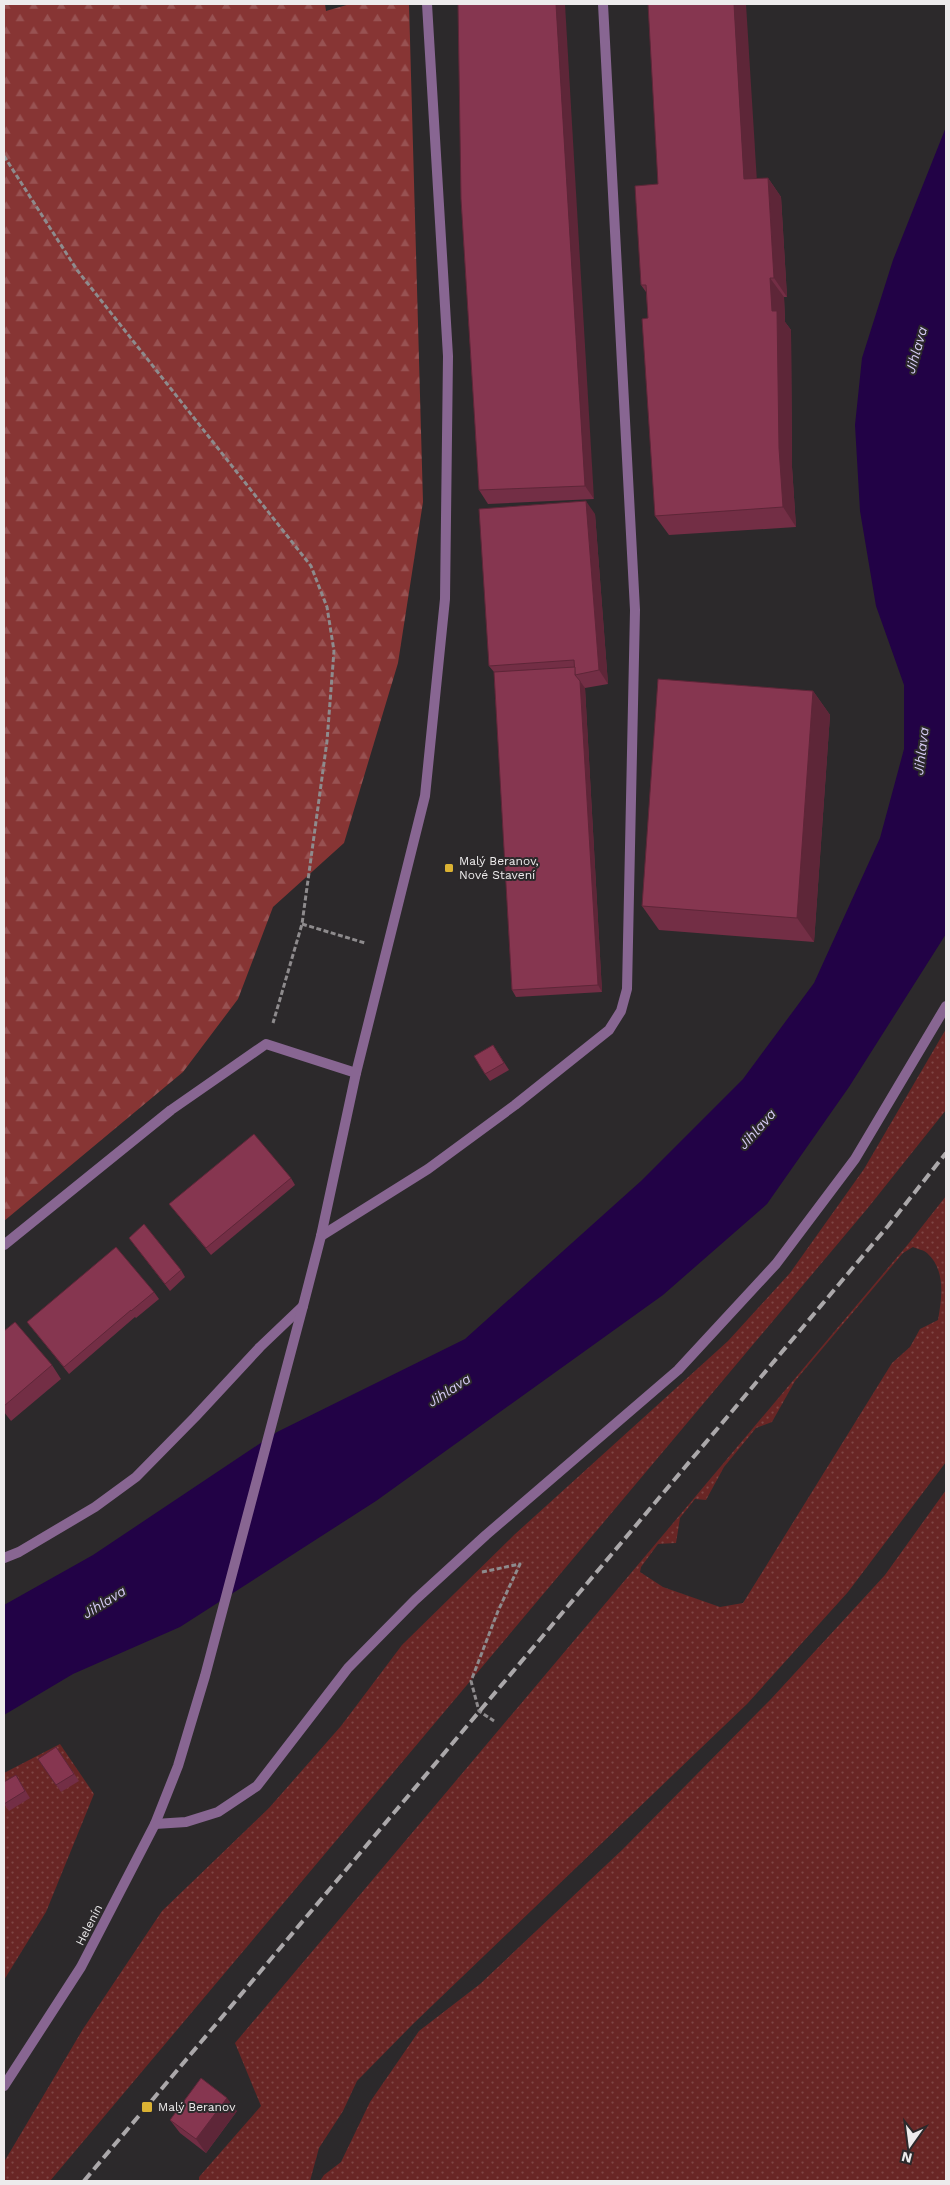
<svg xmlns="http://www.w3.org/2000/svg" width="950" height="2185" viewBox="0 0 950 2185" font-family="'Work Sans',sans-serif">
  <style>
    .grass { fill: url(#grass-dots); fill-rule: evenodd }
    .forest { fill: url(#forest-firs) }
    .water { fill: #220246 }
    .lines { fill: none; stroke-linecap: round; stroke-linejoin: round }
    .path { stroke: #8e8b8d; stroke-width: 3; stroke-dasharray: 5 2.5; stroke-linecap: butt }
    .service { stroke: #886692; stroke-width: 10 }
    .tertiary { stroke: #886692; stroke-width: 10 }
    .rail { stroke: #aba8aa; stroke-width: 4; stroke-dasharray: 10 5; stroke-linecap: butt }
    .wall { fill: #732e45 }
    .shaded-wall { fill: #5e2638 }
    .building { fill: #863650; stroke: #5e2638 }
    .poi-dot { fill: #dbb233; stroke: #2c292b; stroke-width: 2 }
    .labels { text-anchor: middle; stroke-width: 4; stroke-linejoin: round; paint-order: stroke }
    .poi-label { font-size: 12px; fill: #edebec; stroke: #2c292b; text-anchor: start }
    .street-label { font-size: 12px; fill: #edebec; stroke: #2c292b }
    .water-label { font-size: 14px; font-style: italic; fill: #d6ccf5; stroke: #2c292b }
  </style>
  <defs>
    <pattern id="grass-dots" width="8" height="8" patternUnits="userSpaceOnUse" patternTransform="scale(1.25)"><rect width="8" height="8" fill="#692625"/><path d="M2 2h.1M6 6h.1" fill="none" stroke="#7f4645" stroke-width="1.8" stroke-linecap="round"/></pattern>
    <pattern id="forest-firs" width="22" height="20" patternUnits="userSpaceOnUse" patternTransform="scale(1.25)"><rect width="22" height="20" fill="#873534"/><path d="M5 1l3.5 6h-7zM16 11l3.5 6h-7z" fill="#985252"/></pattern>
  </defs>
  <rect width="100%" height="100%" fill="#2c292b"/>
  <g class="grass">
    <polygon points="946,1029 946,1110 867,1209 50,2181 4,2181 4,2162 83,2029 162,1911 269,1808 341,1726 402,1645 514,1535 728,1341 790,1273 864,1169"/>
    <path d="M 946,1196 L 946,1462 L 848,1592 L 747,1704 L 413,2024 L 357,2081 L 343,2111 L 319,2148 L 310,2181 L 199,2181 L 199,2177 L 261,2106 L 235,2043 L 909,1243 ZM 913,1247 C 917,1249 924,1250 927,1253 C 946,1270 942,1298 938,1320 L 920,1329 L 910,1347 L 892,1363 L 743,1603 L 720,1607 L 663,1587 L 640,1572 L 641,1567 L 658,1544 L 676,1543 L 680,1518 L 695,1499 L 706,1500 L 724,1467 L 756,1428 L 772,1422 L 795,1381 L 903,1253 Z"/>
    <polygon points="946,1490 946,2181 320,2181 324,2175 341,2162 370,2102 419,2031 480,1984 623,1849 771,1699 885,1575"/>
    <polygon points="60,1744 94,1794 46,1912 4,1980 4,1773"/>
  </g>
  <polygon class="forest" points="4,4 325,4 326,11 350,4 409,4 423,502 398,663 344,843 273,907 238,999 183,1072 4,1221"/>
  <polygon class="water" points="946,127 946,934 849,1087 767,1204 663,1295 376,1501 180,1627 73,1674 4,1715 4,1605 93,1555 277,1432 465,1339 641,1181 743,1079 814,983 880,838 904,749 904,685 876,606 860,511 855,425 862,358 893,260"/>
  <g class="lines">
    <g class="path">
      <polyline points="4,156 77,270 311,566 327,607 334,651 327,741 302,924 273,1023"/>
      <polyline points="302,924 365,943"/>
      <polyline points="482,1572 520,1564 498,1611 471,1681 479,1711 494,1721"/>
    </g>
    <g class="service">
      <polyline points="321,1236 428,1169 515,1105 609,1030 621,1011 627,989 635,610 603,4"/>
      <polyline points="4,1245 171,1110 266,1044 356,1073"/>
      <polyline points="4,1558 19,1552 95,1507 136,1477 195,1417 260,1347 303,1306"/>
      <polyline points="155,1824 186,1822 218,1812 257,1786 348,1668 415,1600 486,1535 678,1370 776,1264 855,1159 946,1006"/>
    </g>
    <polyline class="tertiary" points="4,2086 81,1967 155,1824 178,1766 205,1676 303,1306 321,1236 356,1073 425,796 445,599 448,356 427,4"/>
    <polyline class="rail" points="84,2181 888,1226 946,1153"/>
  </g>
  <g class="wall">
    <polygon points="768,178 781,197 787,297 784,297 785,322 791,330 792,467 796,527 669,535 655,516 648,318 646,292 641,285 658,184"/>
    <polygon points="461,199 594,499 488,504 479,490"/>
    <polygon points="595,514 608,684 585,688 602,992 516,997 512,990 494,672 489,666"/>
    <polygon points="813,691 830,715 814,942 659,930 642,906"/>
    <polygon points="493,1045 509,1070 490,1081 485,1074"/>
    <polygon points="291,1178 295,1185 211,1255 169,1204"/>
    <polygon points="129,1238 181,1270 185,1277 170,1291"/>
    <polygon points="154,1292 159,1299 136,1318 135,1317 69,1374 27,1322"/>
    <polygon points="4,1331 52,1365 61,1379 11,1421 4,1412"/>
    <polygon points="56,1747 79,1781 61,1792 38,1759"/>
    <polygon points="16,1775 30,1798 9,1811 4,1804"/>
    <polygon points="237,2111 206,2153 180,2133 170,2120"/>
  </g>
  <g class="shaded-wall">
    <polygon points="556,4 565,4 594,499 585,486"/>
    <polygon points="734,4 746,4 758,198 744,179"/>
    <polygon points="768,178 781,197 787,297 774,278"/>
    <polygon points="770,278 784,297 785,322 791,330 792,467 796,527 783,507 779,448"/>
    <polygon points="586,501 595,514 608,684 599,670"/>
    <polygon points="580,681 585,688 602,992 598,985"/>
    <polygon points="813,691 830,715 814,942 797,918"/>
    <polygon points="227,2098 237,2111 206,2153 196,2139"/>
  </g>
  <g class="building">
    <polygon points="458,4 556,4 585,486 479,490 461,199"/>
    <polygon points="648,4 734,4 744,179 768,178 774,278 770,278 772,311 777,311 779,448 783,507 655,516 642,319 648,318 646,285 641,285 635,186 658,184"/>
    <polygon points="586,501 599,670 575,675 574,660 489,666 479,509"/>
    <polygon points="575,667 575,675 580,681 598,985 512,990 494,672"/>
    <polygon points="658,679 813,691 797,918 642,906"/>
    <polygon points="493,1045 504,1063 485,1074 474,1056"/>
    <polygon points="254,1134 291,1178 206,1248 169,1204"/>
    <polygon points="144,1224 181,1270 165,1284 129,1238"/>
    <polygon points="116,1247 154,1292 131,1311 131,1310 64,1367 27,1322"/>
    <polygon points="15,1322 52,1365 4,1406 4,1331"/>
    <polygon points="56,1747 74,1774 56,1785 38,1759"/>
    <polygon points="16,1775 25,1791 4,1804 4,1782"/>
    <polygon points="201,2078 227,2098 196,2139 170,2120"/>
  </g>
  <g class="poi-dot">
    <rect x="444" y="863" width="10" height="10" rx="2.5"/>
    <rect x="141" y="2101" width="12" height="12" rx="2.5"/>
  </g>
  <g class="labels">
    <g class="poi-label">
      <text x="459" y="865">Malý Beranov,<tspan x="459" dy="14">Nové Stavení</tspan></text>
      <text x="158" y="2111">Malý Beranov</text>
    </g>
    <g class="street-label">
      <text transform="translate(89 1925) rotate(-63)" y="4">Helenín</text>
    </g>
    <g class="water-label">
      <text transform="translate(916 350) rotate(-74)" y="5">Jihlava</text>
      <text transform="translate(921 751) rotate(-83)" y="5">Jihlava</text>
      <text transform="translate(757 1129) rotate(-48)" y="5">Jihlava</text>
      <text transform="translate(449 1390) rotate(-33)" y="5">Jihlava</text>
      <text transform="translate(104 1602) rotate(-32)" y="5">Jihlava</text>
    </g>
  </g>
  <rect width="950" height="2185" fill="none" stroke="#edebec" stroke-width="10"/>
  <g transform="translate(910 2145) rotate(194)" stroke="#2c292b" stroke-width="4" paint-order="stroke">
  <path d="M0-4L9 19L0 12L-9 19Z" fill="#edebec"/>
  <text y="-8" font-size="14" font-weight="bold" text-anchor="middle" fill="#edebec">N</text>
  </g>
</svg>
